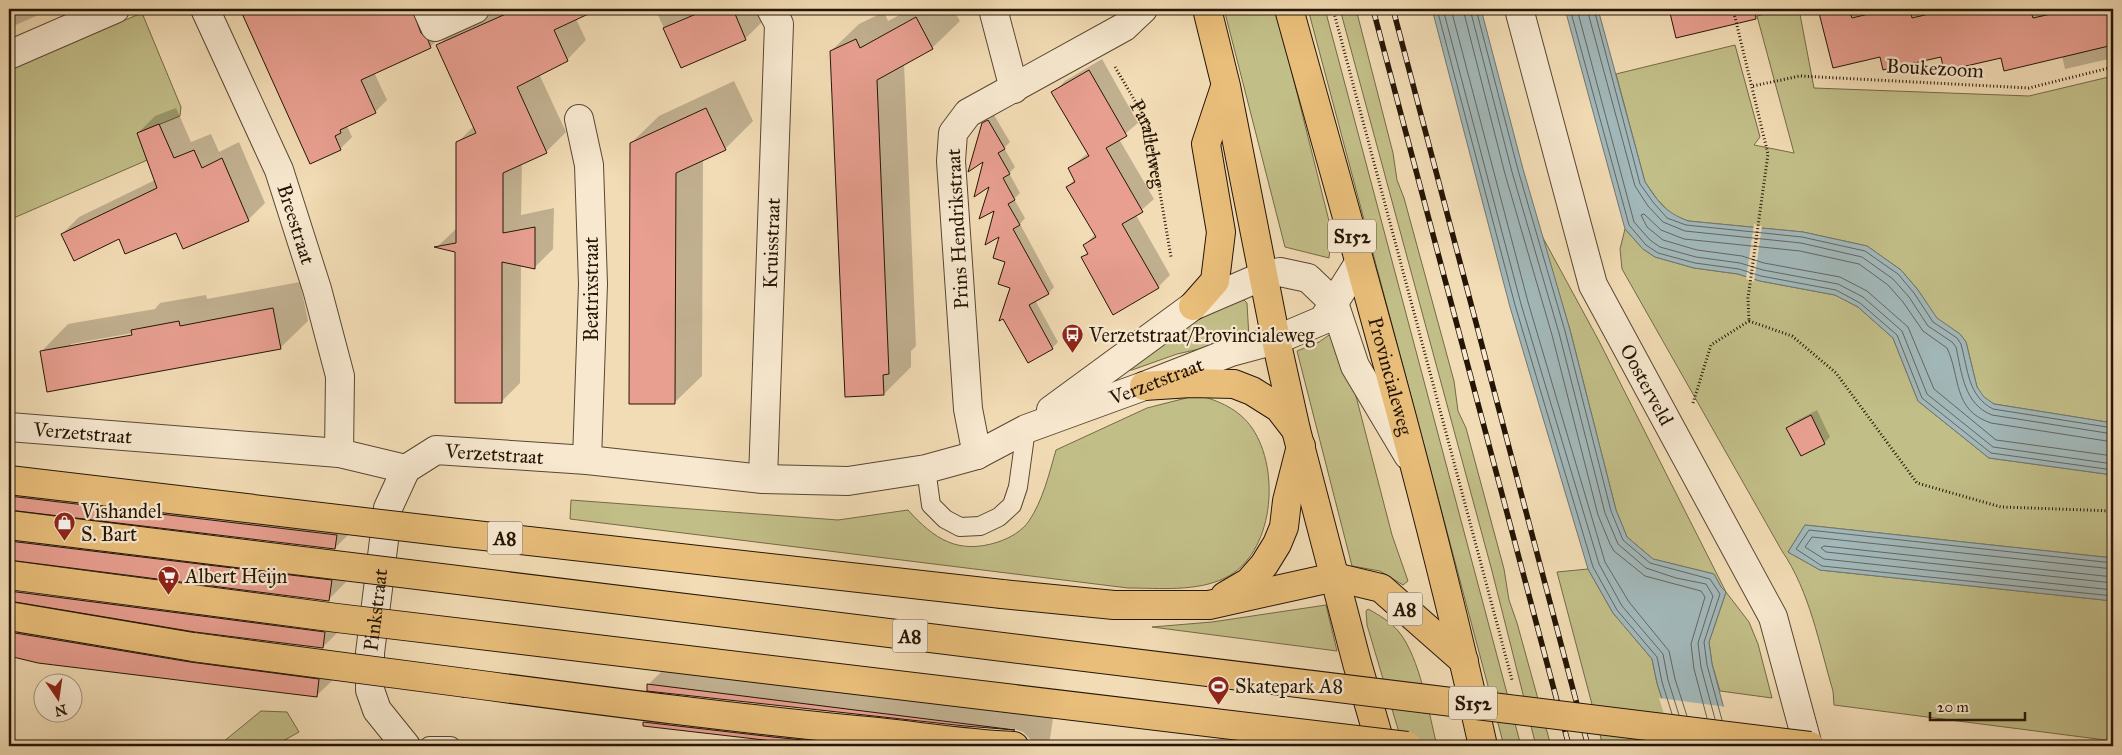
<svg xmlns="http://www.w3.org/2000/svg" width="2122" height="755" viewBox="0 0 2122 755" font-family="'IM FELL Great Primer',serif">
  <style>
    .green { fill: #c2be88; stroke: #746a47 }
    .water { fill: #a2b8ba; stroke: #707772 }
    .pier { fill: #f2dcb5 }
    .shadow { fill: #0003; fill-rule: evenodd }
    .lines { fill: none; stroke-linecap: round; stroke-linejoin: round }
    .shore { stroke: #646660; stroke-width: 1 }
    .building { fill: #e89f90; stroke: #251506 }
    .service-casing { stroke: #584732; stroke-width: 20 }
    .minor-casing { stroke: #584732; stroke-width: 30 }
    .primary-casing { stroke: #251506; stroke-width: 30 }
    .motorway-casing { stroke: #251506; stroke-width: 30 }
    .path { stroke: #251506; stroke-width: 3; stroke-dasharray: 1 2.5; stroke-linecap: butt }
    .service { stroke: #f7e8cf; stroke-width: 18 }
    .minor { stroke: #f7e8cf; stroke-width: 28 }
    .primary { stroke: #e9be7a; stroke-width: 28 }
    .motorway { stroke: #e9be7a; stroke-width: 28 }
    .rail-casing { stroke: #251506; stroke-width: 5.5 }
    .rail { stroke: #f7e8cf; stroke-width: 4; stroke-dasharray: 11; stroke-linecap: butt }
    .motorway-bridge-casing { stroke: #251506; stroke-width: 30; stroke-linecap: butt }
    .motorway-bridge { stroke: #e9be7a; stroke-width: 28 }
    .labels { text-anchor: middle; stroke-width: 4.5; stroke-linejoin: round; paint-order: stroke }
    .shield { fill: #f7e8cf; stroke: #645442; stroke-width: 1 }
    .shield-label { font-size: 19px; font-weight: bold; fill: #251506 }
    .street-label { font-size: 20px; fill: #251506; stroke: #f7e8cf }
    .poi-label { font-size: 20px; fill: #251506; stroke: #f7e8cf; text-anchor: start }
  </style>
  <rect width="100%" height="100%" fill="#f2dcb5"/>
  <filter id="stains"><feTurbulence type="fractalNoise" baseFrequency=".004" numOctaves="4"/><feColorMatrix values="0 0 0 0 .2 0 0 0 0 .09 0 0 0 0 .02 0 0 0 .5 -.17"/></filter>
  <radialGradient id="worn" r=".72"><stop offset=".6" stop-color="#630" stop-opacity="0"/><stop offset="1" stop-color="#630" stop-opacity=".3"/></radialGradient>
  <g class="green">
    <polygon points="1224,9 1276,9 1332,233 1329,258 1285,247"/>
    <polygon points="1308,9 1325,9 1521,746 1504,746"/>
    <polygon points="1340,9 1356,9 1393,153 1397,180 1404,198 1454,381 1458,411 1466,428 1504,569 1509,600 1517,623 1551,746 1536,746 1492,571"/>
    <polygon points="1778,9 1799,9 1814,88 2029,96 2113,76 2113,423 1994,404 1983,397 1977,387 1966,342 1960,334 1937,319 1918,290 1901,270 1867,246 1803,232 1688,221 1671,214 1657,199 1645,182 1616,74 1735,45 1760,137 1754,145 1794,153 1757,16 1778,11"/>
    <polygon points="142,13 181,107 180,116 141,132 152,158 9,220 9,69"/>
    <path d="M 1625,229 L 1643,249 L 1655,257 L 1694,268 L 1738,274 L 1760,281 L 1835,295 L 1858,307 L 1893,338 L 1918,401 L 1989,458 L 2113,475 L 2113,558 L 1805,525 L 1788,552 L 1820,570 L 2113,601 L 2113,741 L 1834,705 L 1833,691 C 1819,644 1810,592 1782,551 L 1622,269 L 1620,249 Z"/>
    <polygon points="1542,236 1599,341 1726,592 1749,622 1758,644 1772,698 1720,691 1712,664 1709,642 1726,592 1721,587 1714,574 1653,559 1627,537 1616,510 1570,330"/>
    <polygon points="1243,299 1247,303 1249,338 1177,354 1132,370 1127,370 1194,317"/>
    <polygon points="1332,333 1350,373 1392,535 1408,581 1403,585 1380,571 1352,566 1297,351 1319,342"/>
    <path d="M 1198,395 C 1219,401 1239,409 1252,428 C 1281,470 1274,554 1225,578 C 1196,592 1160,588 1128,588 L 570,519 L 571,500 L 838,520 L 908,510 C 934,539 958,555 998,542 C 1010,538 1022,531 1029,521 C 1043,500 1049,474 1056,450 L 1147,408 Z"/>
    <polygon points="1588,569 1613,613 1652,659 1657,683 1677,746 1603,746 1557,572"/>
    <polygon points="1326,605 1337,651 1152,627 1212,622"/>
    <path d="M 1368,609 C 1379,615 1391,622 1399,632 C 1420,658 1429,714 1437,746 L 1403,746 L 1367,625 L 1366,611 Z"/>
    <polygon points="261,711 287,712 299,732 274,746 233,746 223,742"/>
  </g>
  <g class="water">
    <polygon points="1432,9 1481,9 1523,169 1570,330 1616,510 1627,537 1653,559 1714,574 1721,587 1726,592 1709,642 1712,664 1734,746 1677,746 1657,683 1652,659 1613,613 1588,569 1510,307"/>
    <path d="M 1565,9 L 1598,9 L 1645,182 C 1659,203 1665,212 1688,221 L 1803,232 L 1867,246 L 1901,270 L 1918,290 L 1937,318 L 1960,334 L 1966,342 L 1977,387 L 1984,397 L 1994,404 L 2113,423 L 2113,475 L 1989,458 L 1918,401 L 1893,338 L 1858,307 L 1835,295 L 1760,281 L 1738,274 L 1694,268 L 1655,257 L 1643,249 L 1625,229 Z"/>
    <polygon points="1805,525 2113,558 2113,601 1820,570 1788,552"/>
  </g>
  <g class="pier">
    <polygon points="1754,224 1762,226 1754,282 1746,279"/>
    <polygon points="1659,698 1727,707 1736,746 1674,746"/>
  </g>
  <g class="shadow">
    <polygon points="9,9 52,9 9,28"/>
    <polygon points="241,9 426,9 442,35 430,47 374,72 387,100 375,112 347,126 352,137 340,149 311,162"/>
    <polygon points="496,9 599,9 576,19 586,40 567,60 539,74 566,132 546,152 522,163 521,215 554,208 553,249 534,268 521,265 520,383 501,402 457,251 437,247 457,228 457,143 474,126 438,46 457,26"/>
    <polygon points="655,9 760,9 765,19 746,38 682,66"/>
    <polygon points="911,9 953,9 960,21 932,48 904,63 916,346 911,351 911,367 884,394 831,51 859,24 884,12 888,21"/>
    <polygon points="1670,9 1729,9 1730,15 1677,36"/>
    <polygon points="1811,9 2113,9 2113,58 2065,69 2062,56 1881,55 1820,10 1812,11"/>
    <polygon points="1102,59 1138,123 1119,139 1154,199 1136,215 1170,275 1158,287 1082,258 1089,251 1085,245 1095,234 1067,187 1075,179 1069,168 1088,153 1053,93 1065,81"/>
    <polygon points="734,81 753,121 725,149 703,159 702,376 674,403 631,143 659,116"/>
    <polygon points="176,108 191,142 211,134 219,152 239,142 265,203 248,220 177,231 119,237 62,234 79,217 155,180 138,133 155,116"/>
    <polygon points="994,115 1010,142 1004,148 1015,167 1009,173 1020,193 1014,199 1025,218 1020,224 1054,287 1049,293 1035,300 1058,342 1052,348 1028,362 991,184 983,124"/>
    <path d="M 300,282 L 308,321 L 280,348 L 41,352 L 68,324 L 155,309 L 160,303 L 206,295 L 207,299 ZM 138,332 L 138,335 L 71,347 L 71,344 Z"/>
    <polygon points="1817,410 1830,437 1824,443 1788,428 1794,422"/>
    <polygon points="9,475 352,531 335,548 11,508 12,514 348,563 346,582 328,600 11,558 11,563 340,630 323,647 11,599 12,604 334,679 316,696 39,661 9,654"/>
    <polygon points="670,663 1054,711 1049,746 827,746 644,725 645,722 666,700 1031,740 1023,732 1015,729 965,725 648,685"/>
  </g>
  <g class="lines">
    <g class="shore">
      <polyline points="1437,9 1515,305 1593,567 1617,610 1657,657 1662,682 1672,714"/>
      <polyline points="1443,9 1521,304 1599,564 1622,606 1663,654 1668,680 1679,715"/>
      <polyline points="1451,9 1528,302 1605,562 1629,602 1669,651 1675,679 1687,716"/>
      <polyline points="1463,9 1505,174 1552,335 1598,515 1610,544 1614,551 1645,576 1701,591 1705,597 1691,644 1694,669 1707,718"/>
      <polyline points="1470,9 1512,172 1559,333 1605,513 1618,544 1646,568 1676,578 1706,584 1713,596 1698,643 1701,667 1715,719"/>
      <polyline points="1476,9 1518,170 1565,331 1611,511 1623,540 1650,563 1710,579 1720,594 1704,642 1707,665 1722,720"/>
      <polyline points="1570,9 1629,225 1646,245 1658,253 1695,263 1739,269 1761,276 1836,290 1860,303 1897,335 1922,398 1991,453 2113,470"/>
      <polyline points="1577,9 1634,222 1650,240 1660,247 1696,257 1740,263 1763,270 1838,284 1863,297 1902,331 1927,394 1993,447 2113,464"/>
      <path d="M 1587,9 L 1635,186 L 1648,206 L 1663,222 L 1685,231 L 1801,243 L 1862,257 L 1893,279 L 1909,297 L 1928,326 L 1952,342 L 1956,347 C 1962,374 1964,404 1992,415 L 2113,434"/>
      <path d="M 1594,9 L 1640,184 L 1653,202 L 1667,218 L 1686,225 L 1802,237 L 1865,251 L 1898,274 L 1914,293 L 1933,322 L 1957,338 L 1961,344 C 1968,370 1968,396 1993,409 L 2113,428"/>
      <path d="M 2113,442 L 1991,423 C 1952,410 1961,377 1947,348 L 1923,331 L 1903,302 L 1888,285 L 1859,264 L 1800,251 L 1684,239 L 1661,230 L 1644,214 L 1641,215 L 1647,227 L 1663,240 L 1697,250 L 1742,256 L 1764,263 L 1840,277 L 1867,291 L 1908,327 L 1934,389 L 1996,440 L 2113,456"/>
      <polyline points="2113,563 1809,530 1796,549 1822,566 2113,596"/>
      <polyline points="2113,569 1812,537 1805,547 1824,559 2113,590"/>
      <polyline points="2113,577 1824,546 1821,548 1826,552 2113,583"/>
    </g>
  </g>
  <g class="building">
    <polygon points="240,9 412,9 421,33 428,40 431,48 361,80 376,113 340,130 341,133 335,136 341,150 310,164"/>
    <polygon points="517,9 599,9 554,30 568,61 517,87 547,153 503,173 503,233 535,227 535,269 502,262 502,403 455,403 455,252 434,247 456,243 456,142 476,133 436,45"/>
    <polygon points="708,9 733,9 746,40 681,68 663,28"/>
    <polygon points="1669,9 1755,9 1756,19 1676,38"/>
    <polygon points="1818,9 1849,9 1852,18 1889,9 1910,9 1912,18 1950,9 2030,9 2033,18 2073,9 2113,9 2113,45 2004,71 2001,58 1944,71 1941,57 1883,70 1880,57 1833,68"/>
    <polygon points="916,17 933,49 877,80 889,374 883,375 884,395 845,397 830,51 856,39 860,48"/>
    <polygon points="1089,70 1127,136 1106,148 1143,212 1122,224 1159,288 1113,315 1081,257 1088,254 1083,245 1096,237 1066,187 1075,182 1068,168 1089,156 1051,92"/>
    <polygon points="706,108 726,150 676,173 675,404 629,404 630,143"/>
    <polygon points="988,120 1005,149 998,153 1010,174 1003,178 1015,200 1008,204 1020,225 1013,229 1049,294 1029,305 1053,349 1028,363 1003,319 999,321 1010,288 998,284 1005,262 993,258 999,237 985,245 994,211 979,219 989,187 974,197 983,162 968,172 982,123"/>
    <polygon points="159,124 174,158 194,150 202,168 222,158 249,221 183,249 176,233 125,254 119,239 74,261 61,234 157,188 137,133"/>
    <polygon points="273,308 281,349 47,392 40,351 132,335 131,330 179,321 180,326"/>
    <polygon points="1811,415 1825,444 1801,456 1786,428"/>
    <polygon points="9,496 337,535 335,549 9,510"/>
    <polygon points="9,541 332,580 329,601 9,560"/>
    <polygon points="9,591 325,632 323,648 195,632 9,601"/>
    <polygon points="9,632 190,662 319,679 317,697 38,663 9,656"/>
    <polygon points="647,684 1015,730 965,726 647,691"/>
    <polygon points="643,722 773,737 863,746 816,746 643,726"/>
  </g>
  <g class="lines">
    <defs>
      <g id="service">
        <polyline points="926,469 931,505 945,519 960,527 980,526 999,517 1012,505 1018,487 1026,429"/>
        <polyline points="429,746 451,746"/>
      </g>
      <g id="minor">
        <path id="s2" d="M 205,9 L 279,170 L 317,289 L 340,376 L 339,453"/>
        <polyline points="427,9 435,27 475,9"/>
        <polyline points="993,9 1014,89"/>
        <path id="s3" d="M 1519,9 L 1593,285 L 1773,617 L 1808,746"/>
        <polyline points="9,55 115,9"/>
        <polyline points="579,119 589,165 593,284 587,460"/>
        <polyline points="1051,410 1193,306 1263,276 1280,272 1308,278 1334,303 1355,366 1408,455"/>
        <path id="s4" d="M 9,427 L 339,453 L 406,469 L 436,450 L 587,460 L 763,479 L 848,481 L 926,469 L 977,455 L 1026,429 L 1144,386 L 1231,352 L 1276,340 L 1323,320 L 1359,263"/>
        <polyline points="977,455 968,409 951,161 953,133 968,113 1124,27 1143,9"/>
        <path id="s5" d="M 763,479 L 779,24 L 771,9"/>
        <path id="s6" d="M 406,746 L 377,710 L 370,690 L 370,653 L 388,508 L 406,469"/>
      </g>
      <g id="primary">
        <polyline points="1207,9 1226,86 1276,340 1296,430 1357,663 1381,746"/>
        <path id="s7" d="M 1289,9 C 1357,254 1428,498 1483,746"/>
        <polyline points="1193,306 1215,281 1221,232 1206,144 1225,87"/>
        <polyline points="1144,386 1191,383 1234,384 1252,391 1279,408 1296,430"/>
      </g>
      <g id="motorway">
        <polyline points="1002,594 1114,605 1209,605 1335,577 1381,588 1464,661"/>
        <polyline points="1225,596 1249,582 1264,565 1277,544 1284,527 1287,501 1301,446"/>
        <path d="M 466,683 C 603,701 740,719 878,732 C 924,737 968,744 1014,746"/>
      </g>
    </defs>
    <use href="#service" class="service-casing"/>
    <use href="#minor" class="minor-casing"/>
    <use href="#primary" class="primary-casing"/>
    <use href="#motorway" class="motorway-casing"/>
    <g class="path">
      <polyline points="1333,9 1512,680"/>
      <polyline points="1733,9 1768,154 1748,298 1749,321"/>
      <path id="s1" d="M 1115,67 L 1148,123 L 1171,257"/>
      <polyline points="1753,86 1800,76 2029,88 2113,67"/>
      <polyline points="1749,321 1792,336 1836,373 1917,483 2001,507 2113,511"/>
      <polyline points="1693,403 1711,345 1749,321"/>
    </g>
    <use href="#service" class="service"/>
    <use href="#minor" class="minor"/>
    <use href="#primary" class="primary"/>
    <use href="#motorway" class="motorway"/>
    <defs>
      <g id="rail">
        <polyline points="1373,9 1569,746"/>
        <polyline points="1393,9 1588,746"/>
      </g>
    </defs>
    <use href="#rail" class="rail-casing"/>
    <use href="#rail" class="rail"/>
    <defs>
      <g id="motorway-bridge">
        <polyline points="9,480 457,533 1002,594"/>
        <polyline points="9,525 1810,746"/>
        <polyline points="9,575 337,618 1407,746"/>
        <polyline points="9,616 193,647 466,683"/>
      </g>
    </defs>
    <use href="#motorway-bridge" class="motorway-bridge-casing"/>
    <use href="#motorway-bridge" class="motorway-bridge"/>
  </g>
  <defs>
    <symbol id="bus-pin" viewBox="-11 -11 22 30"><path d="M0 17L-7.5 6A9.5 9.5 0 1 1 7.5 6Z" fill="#8f2418" stroke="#f7e8cf"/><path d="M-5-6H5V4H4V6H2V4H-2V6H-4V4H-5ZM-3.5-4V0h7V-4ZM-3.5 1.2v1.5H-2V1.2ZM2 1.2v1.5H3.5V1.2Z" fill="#fff"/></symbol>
    <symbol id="shop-pin" viewBox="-11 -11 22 30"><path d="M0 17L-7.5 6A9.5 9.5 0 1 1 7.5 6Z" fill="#8f2418" stroke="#f7e8cf"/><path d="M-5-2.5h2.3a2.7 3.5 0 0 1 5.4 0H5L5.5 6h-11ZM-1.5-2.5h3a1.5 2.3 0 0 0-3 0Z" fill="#fff"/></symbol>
    <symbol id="supermarket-pin" viewBox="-11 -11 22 30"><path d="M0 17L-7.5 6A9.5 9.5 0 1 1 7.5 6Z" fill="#8f2418" stroke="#f7e8cf"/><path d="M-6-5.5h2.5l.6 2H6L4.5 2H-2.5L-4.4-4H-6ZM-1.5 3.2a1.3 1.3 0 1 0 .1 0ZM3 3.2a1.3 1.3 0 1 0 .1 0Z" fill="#fff"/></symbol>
    <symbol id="stadium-pin" viewBox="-11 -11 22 30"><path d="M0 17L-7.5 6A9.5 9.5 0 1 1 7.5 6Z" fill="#8f2418" stroke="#f7e8cf"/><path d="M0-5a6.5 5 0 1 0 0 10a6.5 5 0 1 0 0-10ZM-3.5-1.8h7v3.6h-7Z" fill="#fff"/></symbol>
  </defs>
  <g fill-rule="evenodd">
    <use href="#bus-pin" x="1060" y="322" width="25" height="34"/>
    <use href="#shop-pin" x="52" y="510" width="25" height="34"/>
    <use href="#supermarket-pin" x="156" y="564" width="25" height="34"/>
    <use href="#stadium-pin" x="1206" y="674" width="25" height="34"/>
  </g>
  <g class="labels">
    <g class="shield">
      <rect x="1328" y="219.5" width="48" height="33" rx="4"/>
      <rect x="487.5" y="521.5" width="35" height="33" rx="4"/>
      <rect x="1387.5" y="592.5" width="35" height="33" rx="4"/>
      <rect x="892.5" y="619.5" width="35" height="33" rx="4"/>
      <rect x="1449" y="686.5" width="48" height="33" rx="4"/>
    </g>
    <g class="shield-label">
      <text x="1352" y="243">S152</text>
      <text x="505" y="545">A8</text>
      <text x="1405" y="616">A8</text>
      <text x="910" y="643">A8</text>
      <text x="1473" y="710">S152</text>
    </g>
    <g class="street-label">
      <text transform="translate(1935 68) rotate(3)" y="7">Boukezoom</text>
      <text dy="7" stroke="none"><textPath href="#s1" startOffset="85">Parallelweg</textPath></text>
      <text dy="7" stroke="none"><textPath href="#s2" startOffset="234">Breestraat</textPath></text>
      <text transform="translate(957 229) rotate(-93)" y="7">Prins Hendrikstraat</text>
      <text dy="7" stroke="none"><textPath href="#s5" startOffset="236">Kruisstraat</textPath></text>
      <text transform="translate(591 289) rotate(-90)" y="7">Beatrixstraat</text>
      <text dy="7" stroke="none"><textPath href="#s7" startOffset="381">Provincialeweg</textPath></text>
      <text dy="7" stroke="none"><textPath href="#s4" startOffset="1175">Verzetstraat</textPath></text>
      <text dy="7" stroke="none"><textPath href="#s3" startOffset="399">Oosterveld</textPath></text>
      <text dy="7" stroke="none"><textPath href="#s4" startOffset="74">Verzetstraat</textPath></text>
      <text dy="7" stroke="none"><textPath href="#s4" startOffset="494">Verzetstraat</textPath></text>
      <text dy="7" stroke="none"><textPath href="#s6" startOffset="148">Pinkstraat</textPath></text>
    </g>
    <g class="poi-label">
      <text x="1089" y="342">Verzetstraat/Provincialeweg</text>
      <text x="81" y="518">Vishandel<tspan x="81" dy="23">S. Bart</tspan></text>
      <text x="185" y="583">Albert Heijn</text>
      <text x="1235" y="693">Skatepark A8</text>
    </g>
  </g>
  <rect width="2122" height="755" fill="none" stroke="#f2dcb5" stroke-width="30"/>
  <rect x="10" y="10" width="2102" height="735" fill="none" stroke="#251506" stroke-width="2.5"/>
  <rect x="15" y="15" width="2092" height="725" fill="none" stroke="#251506"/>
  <g transform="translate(58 698) rotate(167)"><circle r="24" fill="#f7e8cf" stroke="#a3947f"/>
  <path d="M0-4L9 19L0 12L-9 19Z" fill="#8f2418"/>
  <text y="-8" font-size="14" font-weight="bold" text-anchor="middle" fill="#251506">N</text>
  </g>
  <path d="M1930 712v8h95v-8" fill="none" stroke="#251506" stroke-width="2.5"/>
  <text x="1937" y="712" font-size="15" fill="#251506" stroke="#f7e8cf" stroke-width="4" paint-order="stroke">20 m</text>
  <rect width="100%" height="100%" filter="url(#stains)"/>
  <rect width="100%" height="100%" fill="url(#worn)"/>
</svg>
